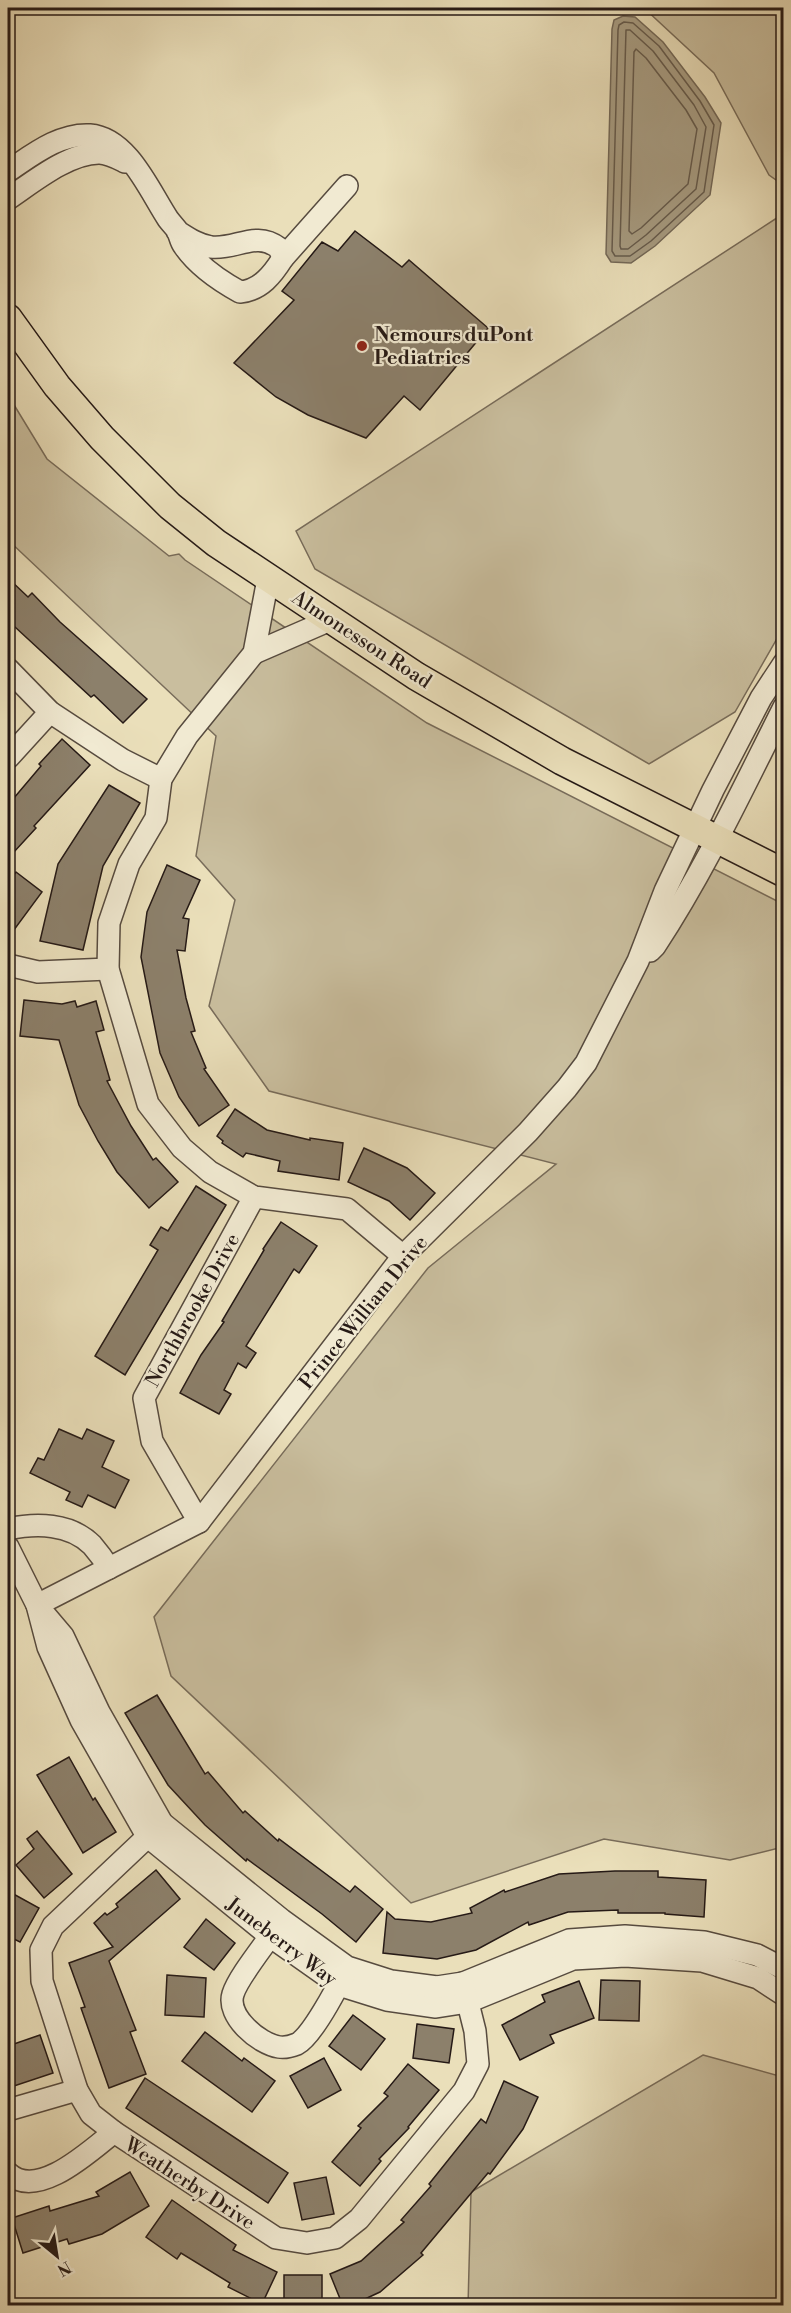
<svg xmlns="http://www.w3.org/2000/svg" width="791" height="2313" viewBox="0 0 791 2313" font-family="'Libre Bodoni',serif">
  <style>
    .green { fill: #c9be9e; stroke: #786c5a; stroke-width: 1.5 }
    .water { fill: #a79c82; stroke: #736857; stroke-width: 1.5 }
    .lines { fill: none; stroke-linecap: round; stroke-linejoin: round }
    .shore { stroke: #665b4c; stroke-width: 1.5 }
    .building { fill: #8c806b; stroke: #261a16; stroke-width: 1.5 }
    .minor-casing { stroke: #574b3f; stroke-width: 24 }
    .major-casing { stroke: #261a16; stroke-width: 30 }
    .minor { stroke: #f1ead2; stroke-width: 21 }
    .major { stroke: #eadfba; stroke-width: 27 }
    .poi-dot { fill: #8f2418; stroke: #f1ead2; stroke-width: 2 }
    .labels { text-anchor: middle; stroke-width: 4.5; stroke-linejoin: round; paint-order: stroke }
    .poi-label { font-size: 20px; font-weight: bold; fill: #261a16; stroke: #f1ead2; text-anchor: start }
    .street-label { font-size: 20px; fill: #261a16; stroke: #f1ead2 }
  </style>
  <rect width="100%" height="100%" fill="#eadfba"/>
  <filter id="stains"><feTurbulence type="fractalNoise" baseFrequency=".00333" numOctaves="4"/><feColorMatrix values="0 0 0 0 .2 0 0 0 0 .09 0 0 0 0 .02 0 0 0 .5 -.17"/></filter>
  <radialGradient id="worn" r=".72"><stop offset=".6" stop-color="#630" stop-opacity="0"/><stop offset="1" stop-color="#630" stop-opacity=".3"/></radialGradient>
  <g class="green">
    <polygon points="644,8 783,8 784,167 779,182 769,175 714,73"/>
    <polygon points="783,214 783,628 735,712 649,764 315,569 296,531"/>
    <polygon points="8,395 47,459 169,556 179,554 185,560 427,723 783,904 783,1847 730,1860 604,1839 411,1903 171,1676 154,1617 428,1268 556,1164 269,1091 209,1006 235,900 196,856 216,736 8,540"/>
    <polygon points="703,2055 783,2077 783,2305 468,2306 471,2192"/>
  </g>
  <polygon class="water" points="623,16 635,17 663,42 705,97 721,123 710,195 655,246 631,263 611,262 606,254 612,29 614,20"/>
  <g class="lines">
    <g class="shore">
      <polygon points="624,22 633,23 659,46 700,101 714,125 704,192 651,241 630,256 615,256 612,251 618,30 619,25"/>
      <polygon points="626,30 630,30 653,51 694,105 706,127 696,189 646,235 628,249 621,249 620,246"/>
      <polygon points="636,49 646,58 686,110 697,129 688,184 641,228 632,234 629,231 634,52"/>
    </g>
  </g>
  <g class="building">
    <polygon points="355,231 402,267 409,260 488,328 420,410 404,396 366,438 308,415 276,397 234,363 294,300 282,291 322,242 338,251"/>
    <polygon points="8,578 28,597 32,593 60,622 147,699 123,723 94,695 91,697 15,627 8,635"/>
    <polygon points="62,739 90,765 34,826 36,828 14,852 8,846 8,805 41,766 39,764"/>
    <polygon points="109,785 140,803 103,866 83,950 40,941 58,864"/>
    <polygon points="167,865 200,880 183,918 189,919 185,951 177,950 186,998 195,1031 191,1032 206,1068 204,1069 229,1105 199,1126 179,1097 160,1053 141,957 147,912"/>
    <polygon points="16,872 42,892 8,938 8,883"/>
    <polygon points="24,1000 62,1004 75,1001 77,1007 96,1001 104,1030 96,1032 110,1080 107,1081 131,1126 153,1160 156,1158 178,1182 149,1208 117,1172 98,1141 79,1105 59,1040 20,1036"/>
    <polygon points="235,1109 267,1130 310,1140 310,1138 343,1143 339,1180 278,1171 280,1161 246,1153 243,1157 222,1143 223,1141 217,1136"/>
    <polygon points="364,1148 407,1168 435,1193 410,1220 389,1201 348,1182"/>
    <polygon points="196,1186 226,1205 125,1375 95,1356 158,1250 150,1245 161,1227 168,1231"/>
    <polygon points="281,1222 317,1246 299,1273 294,1269 246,1346 256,1353 246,1368 238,1363 224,1390 231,1394 219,1414 180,1393 201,1355 224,1322 222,1321 264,1250 263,1249"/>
    <polygon points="59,1429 82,1439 87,1429 114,1441 102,1467 129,1480 115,1508 88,1495 82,1507 66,1500 70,1492 30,1473 38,1458 44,1460"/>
    <polygon points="157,1695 205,1774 208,1772 243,1813 245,1811 278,1841 279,1839 350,1892 355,1886 383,1909 356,1942 322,1914 247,1859 246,1861 205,1825 168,1785 125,1713"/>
    <polygon points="69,1757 93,1800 95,1798 116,1832 83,1853 37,1775"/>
    <polygon points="37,1831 72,1874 44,1898 16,1865 34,1849 27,1839"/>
    <polygon points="156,1870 180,1899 109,1961 136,2030 130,2032 146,2074 109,2088 81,2008 85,2007 69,1963 113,1947 94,1923 105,1913 107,1915 118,1907 116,1904"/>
    <polygon points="615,1871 658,1871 658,1877 706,1880 704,1917 665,1914 665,1913 618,1913 618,1910 568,1912 529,1925 528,1922 476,1950 437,1959 383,1953 387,1912 395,1919 431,1922 472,1913 470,1908 504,1890 505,1892 559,1874"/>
    <polygon points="8,1891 39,1908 20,1942 8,1936"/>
    <polygon points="206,1919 235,1943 214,1970 184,1947"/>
    <polygon points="167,1975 206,1978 204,2017 165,2015"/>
    <polygon points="601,1980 640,1981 639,2021 599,2020"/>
    <polygon points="579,1981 594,2018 550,2035 554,2043 520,2060 502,2025 545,2002 542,1995"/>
    <polygon points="353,2015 385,2039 361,2070 329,2046"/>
    <polygon points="417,2024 454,2029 449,2063 413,2058"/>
    <polygon points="205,2032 242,2061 244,2058 275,2081 252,2112 182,2061"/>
    <polygon points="40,2035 53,2073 8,2088 8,2046"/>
    <polygon points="324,2058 341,2090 308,2108 290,2076"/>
    <polygon points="408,2064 439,2090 408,2127 409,2128 379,2159 381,2161 360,2186 332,2162 361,2128 358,2126 388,2096 384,2093"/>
    <polygon points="145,2078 288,2173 268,2203 126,2108"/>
    <polygon points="504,2081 538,2097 523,2129 490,2174 488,2173 421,2253 423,2255 380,2292 350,2306 343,2306 330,2274 361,2261 404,2222 401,2220 431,2186 429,2184 481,2119 486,2123"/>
    <polygon points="130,2172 149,2206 102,2234 69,2244 67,2239 23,2253 12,2218 49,2206 50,2211 99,2196 96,2192"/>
    <polygon points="326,2177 334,2214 302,2220 294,2183"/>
    <polygon points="172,2200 236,2245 233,2250 277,2272 262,2304 228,2287 230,2283 181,2253 177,2259 146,2237"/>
    <rect x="284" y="2275" width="38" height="31"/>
  </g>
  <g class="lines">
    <defs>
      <g id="minor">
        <path d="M 8,171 C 31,156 59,133 90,135 C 128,138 150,192 168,219 C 171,223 174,226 177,230 C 180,235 180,241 184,246 C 197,265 220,281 240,292 C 261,290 273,274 283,258 L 279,248 C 256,230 236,250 211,247 C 198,245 188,238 177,231"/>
        <path d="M 8,199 C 32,183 68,153 99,153 C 108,153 117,158 125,162"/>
        <polyline points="283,258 347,186"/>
        <polyline points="268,579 254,653 187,736 161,779 156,818 129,864 109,923 108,969 148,1104 182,1148 210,1172 254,1197 347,1209 403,1256"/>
        <polyline points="254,653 330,620"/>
        <polyline points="8,669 50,712 123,760 161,779"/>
        <polyline points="8,758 50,712"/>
        <path d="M 650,951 L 655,946 C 705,870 743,788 784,707"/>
        <polyline points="8,965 38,972 108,969"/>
        <polyline points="199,1522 152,1441 144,1398 254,1197"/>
        <path d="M 8,1529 C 36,1523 70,1523 92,1545 C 98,1552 104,1560 109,1568"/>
        <polyline points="8,1547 37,1605 48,1647 81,1720 147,1836 271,1937 339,1985 387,2000 436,2007 468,2002 573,1959 625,1956 702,1961 758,1978 784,1995"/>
        <polyline points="37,1605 199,1522 403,1256 528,1132 567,1088 586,1063 638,961 665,891 713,790 761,698 784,663"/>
        <polyline points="41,1610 63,1636 99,1712 162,1823 282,1920 347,1967 391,1981 437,1987 463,1983 569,1940 625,1936 704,1942 757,1955 784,1969"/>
        <polyline points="162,1823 53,1926 41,1950 42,1981 77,2090 91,2114 114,2132 276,2238 307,2243 335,2238 359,2219 464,2091 478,2064 475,2031 463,1983"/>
        <path d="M 278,1925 C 267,1942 238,1977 233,1994 C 226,2016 259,2044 279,2047 C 285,2048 292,2046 297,2044 C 312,2036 337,1988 345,1972"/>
        <polyline points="8,2110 77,2090"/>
        <path d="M 8,2173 C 37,2201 90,2151 114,2132"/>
      </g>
      <polyline id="major" points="8,318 57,386 102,438 170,506 216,543 416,676 562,761 784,873"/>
    </defs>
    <use href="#minor" class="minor-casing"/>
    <use href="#major" class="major-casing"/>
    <use href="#minor" class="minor"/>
    <use href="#major" class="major"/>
  </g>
  <circle class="poi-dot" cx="362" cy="346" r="6"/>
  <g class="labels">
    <g class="poi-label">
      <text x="374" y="341">Nemours duPont<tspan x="374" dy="23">Pediatrics</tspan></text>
    </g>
    <g class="street-label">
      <text transform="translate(362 639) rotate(33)" y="7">Almonesson Road</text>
      <text transform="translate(192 1310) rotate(-61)" y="7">Northbrooke Drive</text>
      <text transform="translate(363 1312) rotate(-51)" y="7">Prince William Drive</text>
      <text transform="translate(282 1941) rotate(37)" y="7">Juneberry Way</text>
      <text transform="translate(190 2183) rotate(33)" y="7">Weatherby Drive</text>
    </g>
  </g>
  <rect width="791" height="2313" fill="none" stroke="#eadfba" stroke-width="30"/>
  <rect x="9" y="9" width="773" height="2295" fill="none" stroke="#261a16" stroke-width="3"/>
  <rect x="15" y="15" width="761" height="2283" fill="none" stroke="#261a16" stroke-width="1.5"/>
  <g transform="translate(57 2256) rotate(150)" stroke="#f1ead2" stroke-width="4.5" paint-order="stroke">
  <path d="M0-4.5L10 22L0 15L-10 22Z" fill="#261a16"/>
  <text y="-9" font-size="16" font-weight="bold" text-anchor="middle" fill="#261a16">N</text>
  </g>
  <rect width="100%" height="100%" filter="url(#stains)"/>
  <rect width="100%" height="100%" fill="url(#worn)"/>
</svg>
